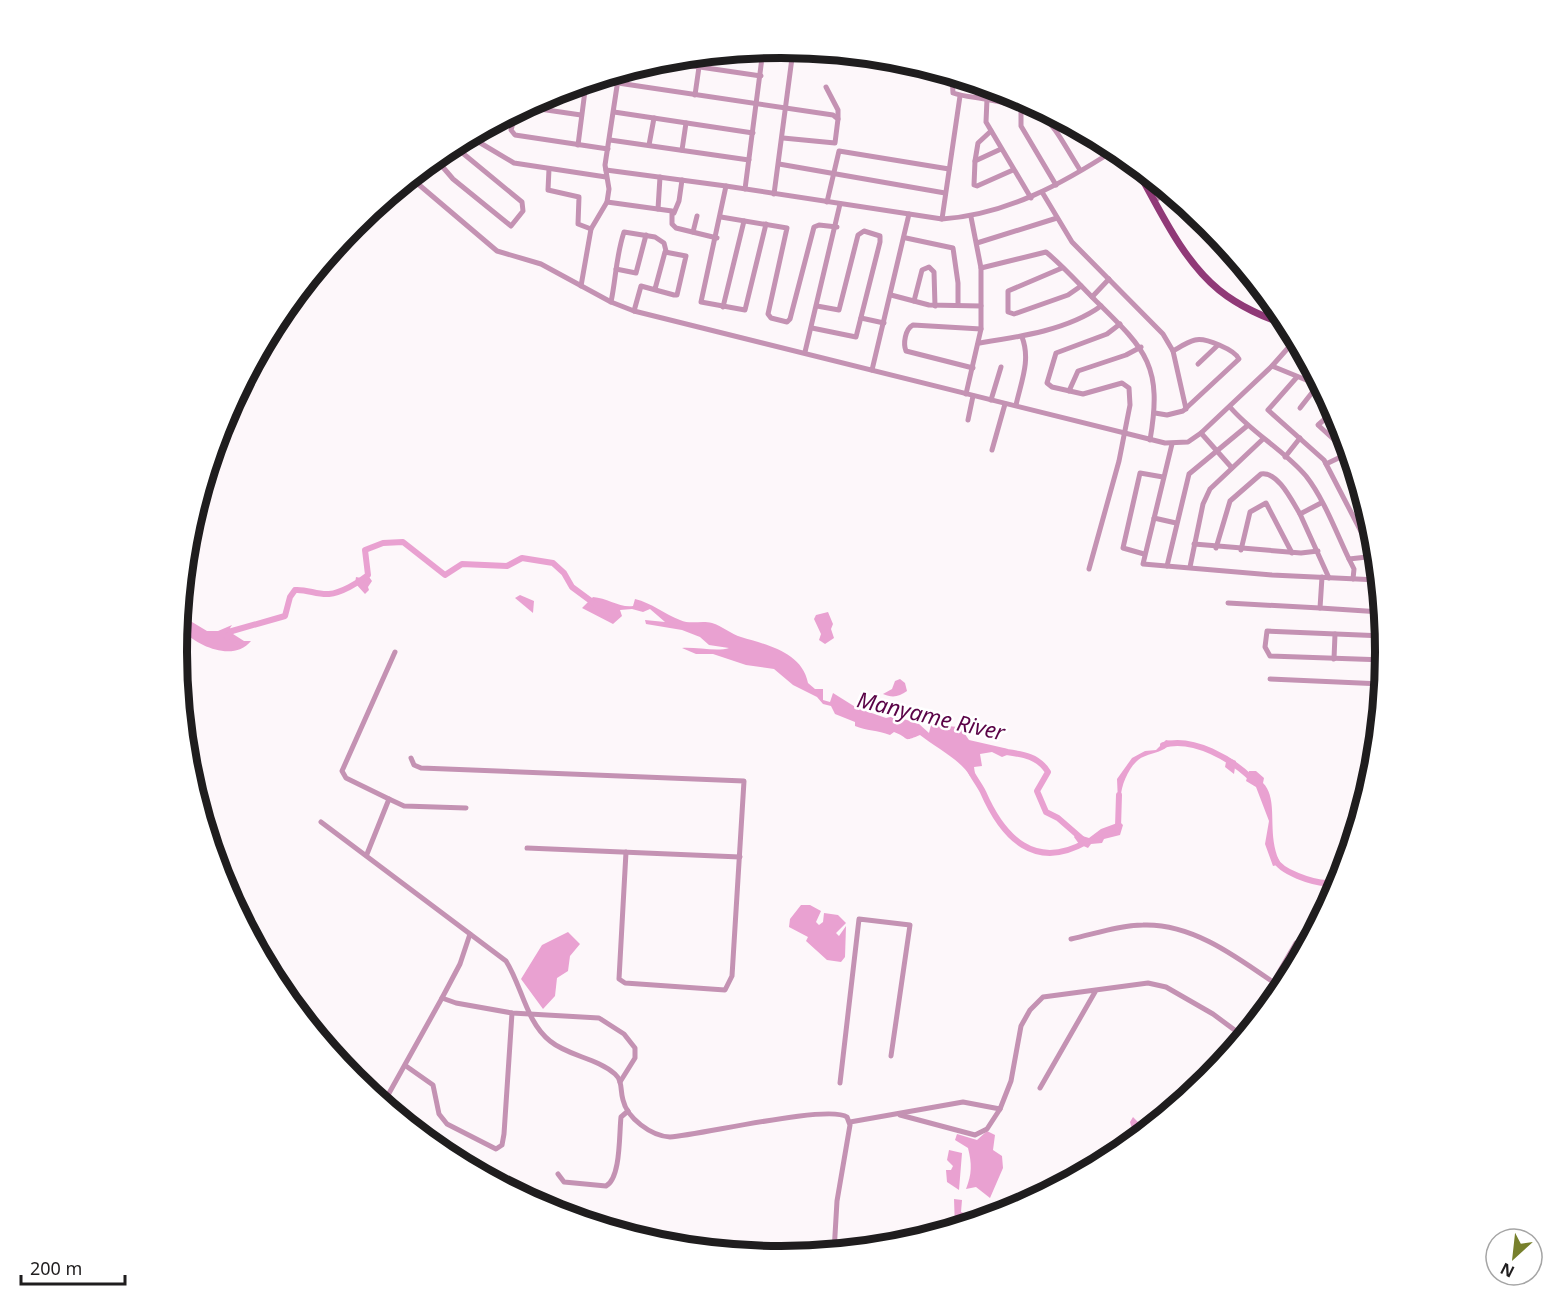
<svg xmlns="http://www.w3.org/2000/svg" width="1562" height="1305" viewBox="0 0 1562 1305" font-family="'Noto Sans',sans-serif">
  <style>
    .water { fill: #e9a1d1 }
    .lines { fill: none; stroke-linecap: round; stroke-linejoin: round }
    .river { stroke: #e9a1d1; stroke-width: 6 }
    .minor { stroke: #c492b3; stroke-width: 5 }
    .major { stroke: #903977; stroke-width: 7 }
    .labels { text-anchor: middle; stroke-width: 5; stroke-linejoin: round; paint-order: stroke }
    .water-label { font-size: 22px; font-style: italic; fill: #5a0347; stroke: #fff }
    .rim { fill: none; stroke: #1f1d1e; stroke-width: 8 }
  </style>
  <rect width="100%" height="100%" fill="#fdf7fa"/>
  <g class="water">
    <polygon points="367,574 372,581 368,587 369,590 365,594 355,583 356,577 361,578"/>
    <polygon points="520,595 534,601 533,613 515,598"/>
    <path d="M 593,597 C 607,598 620,608 633,606 L 635,599 C 652,603 664,614 680,620 C 691,625 701,620 712,623 C 722,626 731,634 741,637 C 767,645 802,652 808,683 L 815,689 L 823,689 L 823,700 L 830,702 L 833,693 L 857,708 L 886,718 L 895,716 L 919,724 L 929,733 L 931,725 L 960,727 L 969,740 L 1004,748 L 1008,749 L 1007,755 L 1002,757 L 992,752 L 980,754 L 982,766 L 974,767 L 975,774 L 970,776 C 962,761 935,747 920,735 C 901,743 911,738 894,732 L 890,735 C 878,730 866,731 855,726 L 855,722 L 835,714 L 831,706 L 823,704 L 817,697 L 793,685 L 774,669 L 746,665 L 713,654 L 696,654 L 682,648 C 696,647 718,652 729,648 L 709,645 L 700,637 L 682,630 L 646,624 L 645,620 L 665,622 L 650,609 L 643,612 L 632,609 L 620,610 L 622,616 L 613,624 L 582,608 Z"/>
    <path d="M 181,608 L 187,613 L 187,619 L 207,631 L 218,631 L 232,625 L 230,628 L 233,634 L 244,641 L 251,641 C 234,662 199,647 183,631 L 178,634 Z"/>
    <polygon points="828,612 833,624 831,629 834,638 825,644 819,640 821,634 814,619 816,615"/>
    <path d="M 900,679 L 905,683 L 907,691 C 899,697 892,698 883,694 L 892,689 L 895,681 Z"/>
    <path d="M 1166,740 L 1171,741 C 1165,755 1148,751 1137,761 C 1128,769 1120,788 1121,799 L 1118,802 L 1117,779 L 1132,758 L 1145,751 L 1156,750 Z"/>
    <polygon points="1221,754 1236,761 1234,774 1225,767 1226,762 1219,757"/>
    <path d="M 1249,771 L 1256,771 L 1264,778 L 1263,783 C 1280,800 1265,836 1281,864 L 1273,866 L 1265,844 L 1269,821 L 1256,787 L 1246,781 Z"/>
    <polygon points="1120,822 1123,825 1120,835 1104,839 1102,843 1091,844 1088,848 1079,844 1074,837 1076,834 1089,838 1101,829"/>
    <polygon points="801,905 810,905 821,911 816,922 819,925 823,922 824,913 838,915 846,923 836,933 839,936 846,926 845,957 841,962 827,960 806,941 808,937 789,927 790,919"/>
    <polygon points="568,932 580,944 570,956 568,971 557,978 555,996 543,1009 521,979 542,945"/>
    <polygon points="1133,1117 1140,1124 1155,1119 1157,1122 1137,1138 1133,1136 1127,1138 1126,1136 1133,1132 1130,1122"/>
    <path d="M 987,1131 L 995,1135 L 993,1150 L 1002,1156 L 1003,1168 L 990,1198 L 976,1187 L 966,1189 C 972,1174 972,1164 968,1148 L 955,1140 L 957,1134 L 977,1140 Z"/>
    <polygon points="949,1150 962,1153 959,1190 947,1182 946,1170 951,1170 953,1166 947,1160"/>
    <polygon points="954,1199 962,1200 961,1212 976,1217 973,1223 955,1228"/>
  </g>
  <g class="lines">
    <g class="river">
      <path d="M 227,637 L 232,631 L 285,616 L 290,597 L 295,590 C 307,589 317,595 329,594 C 341,593 358,583 368,575 L 365,550 L 383,543 L 403,542 L 445,575 L 462,564 L 507,566 L 522,558 L 553,563 L 564,573 L 572,587 L 595,604"/>
      <path d="M 1163,745 C 1193,736 1232,759 1253,780"/>
      <path d="M 999,751 C 1019,754 1037,754 1048,772 L 1037,791 L 1046,812 L 1058,818 L 1081,838"/>
      <path d="M 969,768 C 973,777 979,784 983,792 C 1003,838 1035,871 1086,842"/>
      <polyline points="1116,829 1118,827 1119,795"/>
      <path d="M 1275,859 C 1280,872 1313,883 1327,883 C 1331,883 1337,880 1341,879"/>
    </g>
    <g class="minor">
      <polyline points="659,61 761,76"/>
      <path d="M 952,76 L 953,93 C 965,97 977,97 990,100 C 1052,111 1048,119 1080,170"/>
      <polyline points="618,83 833,115 838,119 835,143 783,138"/>
      <polyline points="826,87 838,110 838,119"/>
      <polyline points="695,95 699,67"/>
      <polyline points="987,99 986,122 1031,198"/>
      <polyline points="1004,103 1005,92"/>
      <polyline points="1021,106 1021,126 1056,185"/>
      <polyline points="526,107 581,115"/>
      <polyline points="516,112 511,130 515,135 608,149"/>
      <polyline points="614,112 753,133"/>
      <polyline points="1093,137 1105,156"/>
      <polyline points="610,140 749,160"/>
      <polyline points="477,141 514,163 606,177"/>
      <polyline points="578,145 586,83"/>
      <polyline points="649,145 654,118"/>
      <polyline points="454,146 477,141 473,135"/>
      <polyline points="1001,149 975,161 974,185 977,186 1013,170"/>
      <polyline points="682,150 686,123"/>
      <polyline points="435,158 453,179 511,226 523,211 522,202 454,146"/>
      <polyline points="975,161 978,143 991,131"/>
      <polyline points="779,164 945,193"/>
      <polyline points="549,169 548,190 579,197 578,224 591,229"/>
      <path d="M 606,170 L 726,186 L 942,219 C 1006,215 1062,184 1116,149"/>
      <polyline points="411,178 497,251 541,264 611,302 634,311 1165,443 1188,442 1201,433 1272,366 1296,339"/>
      <polyline points="726,186 701,302 745,310 766,224"/>
      <polyline points="745,189 763,50"/>
      <polyline points="1042,192 1072,242 1163,334 1173,351 1186,409"/>
      <polyline points="774,194 792,58"/>
      <polyline points="1155,200 1168,192"/>
      <polyline points="607,202 672,211 672,224 676,228 717,238"/>
      <polyline points="827,202 839,151 949,169"/>
      <polyline points="658,209 660,177"/>
      <polyline points="674,213 679,201 682,180"/>
      <polyline points="721,217 787,228 768,314 771,318 787,322 790,319 814,227 819,225 837,227"/>
      <polyline points="942,219 960,96"/>
      <polyline points="693,232 697,216"/>
      <polyline points="906,238 953,248 958,283 958,305"/>
      <polyline points="977,243 1057,218"/>
      <path d="M 981,268 L 1046,252 C 1063,266 1079,284 1095,300 C 1146,350 1163,365 1150,440"/>
      <polyline points="1062,268 1008,291 1008,312 1014,314 1068,295 1081,286"/>
      <polyline points="616,269 636,273 646,235"/>
      <polyline points="581,286 591,229 607,202 609,189 605,165 619,73"/>
      <polyline points="891,295 929,305 981,306"/>
      <polyline points="1092,297 1109,279"/>
      <polyline points="914,301 922,270 929,267 934,272 935,306"/>
      <path d="M 611,302 C 616,278 616,256 624,232 L 655,237 L 664,243 L 666,251"/>
      <polyline points="723,307 744,221"/>
      <polyline points="634,311 641,286 674,295 677,295 686,256 665,252 655,289"/>
      <polyline points="861,318 884,323"/>
      <polyline points="812,328 856,337 880,242 880,236 864,231 858,235 839,310 817,306"/>
      <path d="M 979,343 C 1019,337 1068,330 1101,306"/>
      <polyline points="805,352 840,204"/>
      <polyline points="1198,364 1217,346"/>
      <polyline points="1272,366 1321,386"/>
      <path d="M 973,368 L 906,351 C 903,344 905,329 913,325 L 981,329"/>
      <polyline points="872,370 909,214"/>
      <polyline points="1297,377 1268,410 1324,460 1368,545 1368,556"/>
      <polyline points="1069,391 1078,371 1126,355 1141,347"/>
      <polyline points="966,394 981,329 981,268 971,217"/>
      <polyline points="991,400 1001,367"/>
      <path d="M 1016,405 C 1021,382 1031,360 1022,337"/>
      <path d="M 1230,407 C 1252,433 1284,450 1306,476 C 1324,499 1336,532 1349,559 L 1354,569 L 1353,579"/>
      <polyline points="1300,408 1318,385"/>
      <polyline points="1334,411 1318,425 1341,446 1346,455"/>
      <path d="M 1155,413 L 1167,415 L 1183,411 L 1239,359 C 1235,350 1205,337 1195,340 C 1187,342 1180,347 1173,351"/>
      <polyline points="968,420 973,396"/>
      <polyline points="1201,433 1232,468"/>
      <polyline points="1172,444 1143,564 1272,575 1378,580"/>
      <polyline points="992,450 1005,404"/>
      <polyline points="1285,457 1300,438"/>
      <polyline points="1326,464 1349,453"/>
      <polyline points="1300,514 1329,578"/>
      <polyline points="1154,518 1176,523"/>
      <polyline points="1363,536 1374,535"/>
      <polyline points="1194,544 1301,553 1318,551"/>
      <path d="M 1216,548 L 1230,501 L 1261,474 C 1278,471 1292,501 1300,514 L 1321,503"/>
      <polyline points="1241,550 1250,512 1266,503 1292,553"/>
      <polyline points="1144,554 1123,548 1140,473 1163,477"/>
      <polyline points="1349,559 1376,556"/>
      <polyline points="1167,566 1189,474 1247,426"/>
      <polyline points="1190,567 1203,504 1210,489 1263,439"/>
      <polyline points="1089,569 1119,461 1130,405 1129,388 1122,383 1083,394 1052,387 1047,383 1056,353 1107,334 1120,324"/>
      <polyline points="1322,577 1320,608 1381,612"/>
      <polyline points="1228,603 1320,608"/>
      <polyline points="1384,636 1267,631 1265,647 1270,656 1385,660"/>
      <polyline points="1334,659 1335,634"/>
      <polyline points="1270,679 1382,684"/>
      <polyline points="411,758 414,765 421,768 744,781 732,976 725,990 625,983 619,979 626,852"/>
      <polyline points="389,799 404,806 466,808"/>
      <path d="M 321,822 L 506,961 C 522,986 526,1022 550,1041 C 568,1056 597,1058 615,1074 C 623,1081 620,1091 623,1100 C 627,1118 651,1136 670,1137 C 700,1135 829,1104 847,1117 L 850,1125 L 837,1201 L 834,1252"/>
      <polyline points="527,848 740,857"/>
      <polyline points="367,854 389,799 346,778 342,771 395,652"/>
      <path d="M 1071,939 C 1094,934 1120,925 1143,925 C 1195,923 1242,961 1283,989"/>
      <polyline points="442,998 460,964 470,934"/>
      <polyline points="1243,1034 1296,943"/>
      <polyline points="406,1066 433,1085 439,1114 447,1124 496,1149 502,1145 504,1134 512,1013"/>
      <polyline points="840,1083 859,919 910,925 891,1056"/>
      <polyline points="1040,1088 1095,992"/>
      <polyline points="383,1104 442,998 456,1003 512,1013 599,1018 624,1034 635,1048 635,1058 620,1082"/>
      <polyline points="900,1115 975,1135 987,1129 1000,1109"/>
      <polyline points="850,1122 963,1102 1000,1109 1011,1081 1021,1026 1030,1010 1043,997 1148,983 1166,987 1213,1014 1244,1037"/>
      <path d="M 558,1174 L 564,1182 L 606,1186 C 621,1178 619,1134 621,1117 L 628,1111"/>
    </g>
    <path class="major" d="M 1134,164 C 1158,206 1181,259 1219,290 C 1240,307 1264,317 1289,326"/>
  </g>
  <g class="labels">
    <g class="water-label">
      <text transform="translate(931 716) rotate(13)" y="8">Manyame River</text>
    </g>
  </g>
  <path d="M0 0H1562V1305H0ZM187 652a594 594 0 1 1 1188 0a594 594 0 1 1-1188 0Z" fill="#fff" fill-rule="evenodd"/>
  <path class="rim" d="M187 652a594 594 0 1 1 1188 0a594 594 0 1 1-1188 0Z"/>
  <g transform="translate(1514 1257) rotate(207)"><circle r="28" fill="#ffffff" stroke="#a5a5a5" stroke-width="1.5"/>
  <path d="M0-4.5L10 22L0 15L-10 22Z" fill="#77802c"/>
  <text y="-9" font-size="16" font-weight="bold" text-anchor="middle" fill="#1f1d1e">N</text>
  </g>
  <path d="M21 1275v9h104v-9" fill="none" stroke="#1f1d1e" stroke-width="3"/>
  <text x="30" y="1275" font-size="18" fill="#1f1d1e" stroke="#ffffff" stroke-width="4.5" paint-order="stroke">200 m</text>
</svg>
